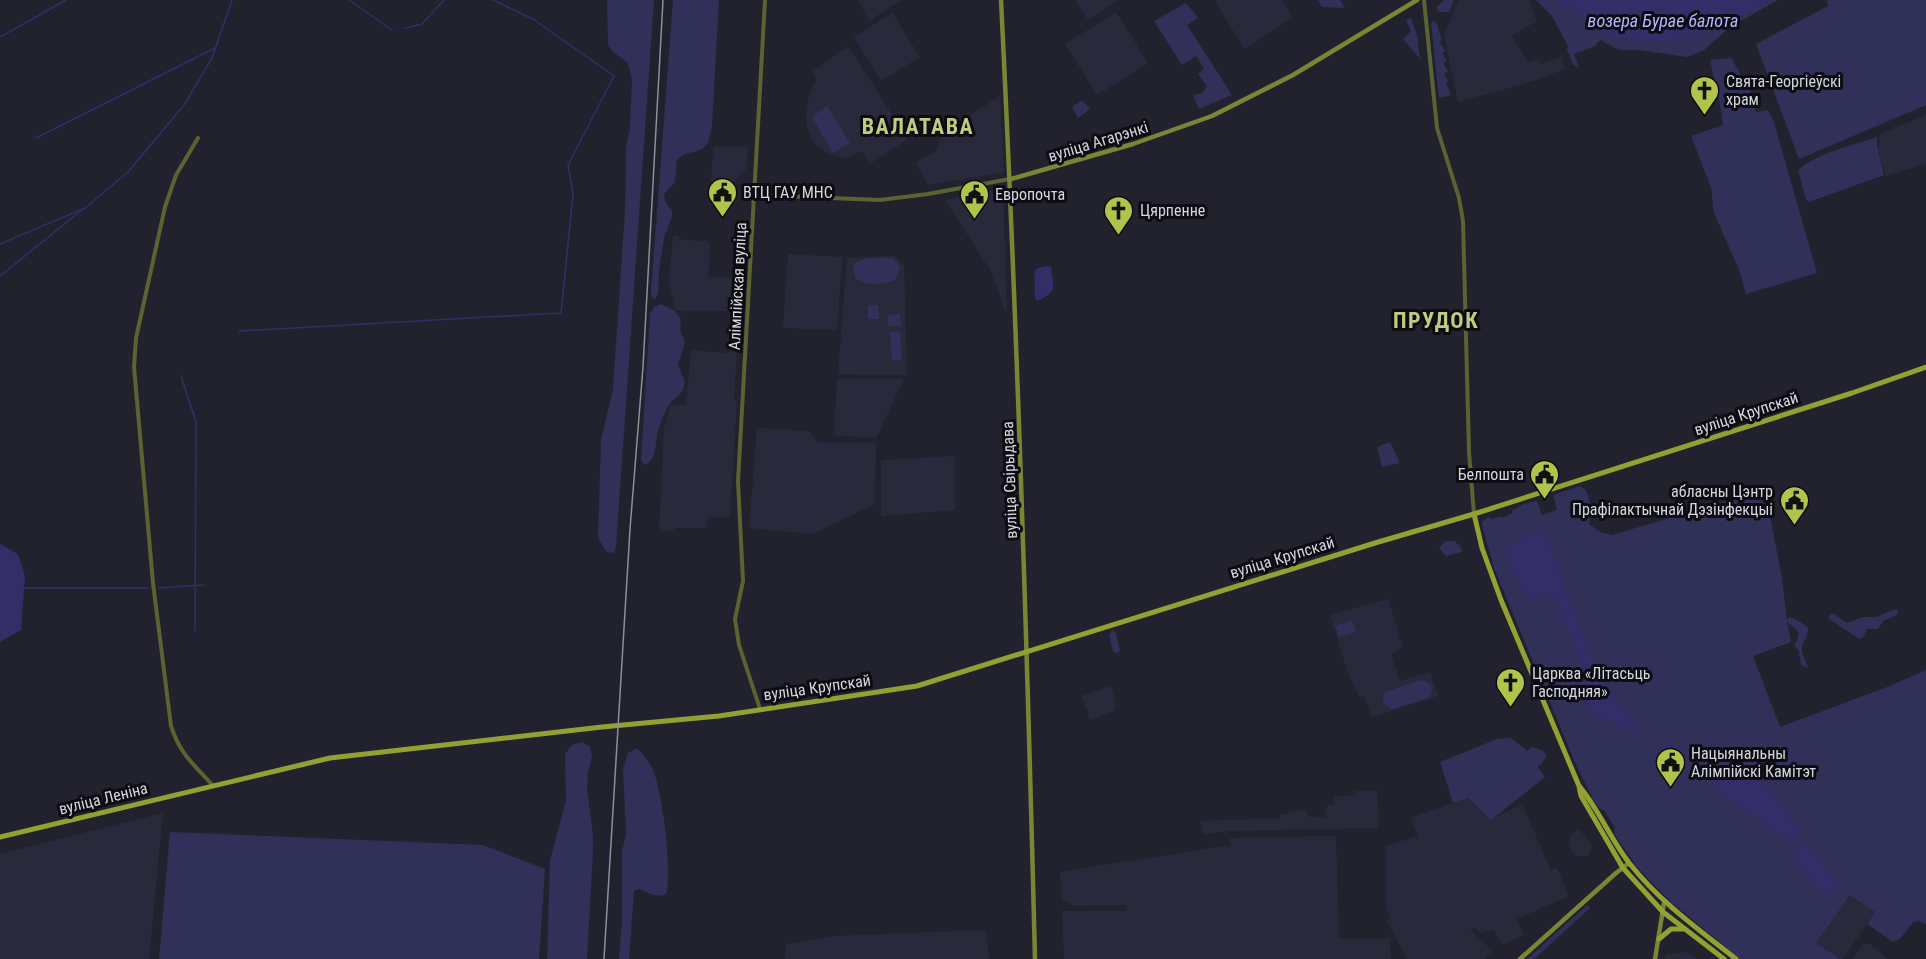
<svg xmlns="http://www.w3.org/2000/svg" width="1926" height="959" viewBox="0 0 1926 959" font-family="'Roboto Condensed',sans-serif">
  <style>
    .built { fill: #29293c }
    .green { fill: #313058 }
    .water { fill: #332e68 }
    .lines { fill: none; stroke-linecap: round; stroke-linejoin: round }
    .stream { stroke: #332e68; stroke-width: 1.5 }
    .tertiary { stroke: #5b6332; stroke-width: 4 }
    .secondary { stroke: #7a8634; stroke-width: 4.5 }
    .primary { stroke: #93a132; stroke-width: 5 }
    .rail { stroke: #90909a; stroke-width: 1.5 }
    .labels { text-anchor: middle; stroke-width: 6; stroke-linejoin: round; paint-order: stroke }
    .poi-label { font-size: 16px; fill: #d6d6de; stroke: #0c0c12; text-anchor: start }
    .street-label { font-size: 16px; fill: #d6d6de; stroke: #0c0c12 }
    .water-label { font-size: 18px; font-style: italic; fill: #b5b6fe; stroke: #0c0c12 }
    .district-label { font-size: 22px; font-weight: bold; letter-spacing: 1.5px; fill: #bfcc80; stroke: #0c0c12 }
  </style>
  <rect width="100%" height="100%" fill="#22222e"/>
  <g class="built">
    <polygon points="858,0 901,0 869,21"/>
    <polygon points="1075,0 1118,0 1088,20"/>
    <polygon points="1216,0 1282,0 1293,17 1245,49 1217,5"/>
    <polygon points="1459,0 1529,0 1537,21 1512,36 1529,63 1538,59 1541,64 1562,56 1565,69 1534,81 1458,102 1444,35"/>
    <polygon points="1116,12 1148,63 1097,95 1065,44"/>
    <polygon points="892,13 920,57 881,81 854,37"/>
    <polygon points="848,46 908,139 871,163 862,151 845,159 825,152 813,142 807,128 806,114 809,96 816,79 812,72"/>
    <polygon points="1000,96 1004,170 1002,173 928,185 915,163 937,150 943,133"/>
    <polygon points="1926,115 1926,164 1886,176 1878,149 1880,134"/>
    <polygon points="713,147 748,147 747,168 732,184 711,183"/>
    <polygon points="1003,189 1007,315 991,271 945,200"/>
    <polygon points="673,236 679,236 682,240 707,241 710,246 708,277 736,278 745,281 742,311 679,311 674,308 669,280"/>
    <polygon points="788,254 842,257 837,330 783,328"/>
    <polygon points="895,256 904,266 907,375 838,374 847,258"/>
    <polygon points="691,350 726,353 737,350 734,400 737,401 730,518 708,517 706,528 675,528 672,531 659,531 664,428 671,405 686,405"/>
    <polygon points="837,379 904,379 876,438 834,435"/>
    <polygon points="757,428 809,431 818,442 876,443 875,504 813,534 749,528"/>
    <polygon points="955,456 955,510 881,516 881,460"/>
    <polygon points="1388,599 1403,647 1391,654 1400,681 1430,672 1438,696 1372,717 1364,695 1359,697 1348,674 1330,615"/>
    <polygon points="1111,686 1116,703 1113,712 1090,720 1082,696"/>
    <polygon points="1377,790 1379,827 1377,828 1227,831 1204,834 1201,825 1201,821 1280,818 1280,814 1288,814 1288,812 1306,809 1308,817 1325,817 1325,809 1327,809 1327,805 1334,805 1334,797 1355,795 1355,791"/>
    <polygon points="1468,798 1491,820 1522,804 1551,870 1557,868 1569,896 1517,919 1524,935 1502,945 1493,929 1481,933 1474,927 1470,930 1493,951 1485,959 1407,959 1386,920 1391,918 1386,908 1386,846 1418,836 1411,817"/>
    <polygon points="163,813 149,959 0,959 0,854"/>
    <polygon points="1579,829 1592,846 1590,854 1585,857 1575,855 1568,846 1572,833"/>
    <polygon points="1336,836 1339,939 1390,938 1391,959 1064,959 1062,911 1126,911 1127,905 1074,906 1062,900 1060,872 1230,845 1230,838"/>
    <polygon points="1850,895 1875,912 1843,959 1840,959 1815,943"/>
    <polygon points="986,930 989,959 785,959 786,944 834,936"/>
    <polygon points="1863,944 1870,944 1887,959 1853,959"/>
    <polygon points="1687,952 1697,959 1665,959 1666,955"/>
  </g>
  <g class="green">
    <polygon points="607,0 654,0 616,547 614,552 610,553 605,550 598,537 601,440 613,389 625,210 626,148 630,128 632,79 628,63 613,52 608,44"/>
    <path d="M 673,0 L 719,0 L 712,125 C 707,163 693,144 677,160 L 675,182 L 664,194 L 665,201 L 672,211 L 672,217 L 664,237 L 659,271 L 658,293 L 655,299 L 652,297 L 651,292 Z"/>
    <polygon points="1318,0 1340,0 1345,8 1322,7"/>
    <polygon points="1444,0 1454,0 1449,12 1439,12 1436,7"/>
    <polygon points="1536,0 1778,0 1730,27 1704,50 1687,57 1639,50 1619,50 1600,40 1595,46 1574,54 1579,68 1573,65 1567,50 1568,46 1552,16"/>
    <polygon points="1827,0 1926,0 1926,105 1799,159 1756,44 1828,6"/>
    <polygon points="1186,3 1198,18 1187,25 1232,95 1199,109 1193,95 1203,93 1207,86 1198,74 1204,69 1196,56 1182,65 1154,21"/>
    <polygon points="1411,18 1417,35 1420,59 1403,39 1411,31 1406,20"/>
    <polygon points="1433,21 1437,24 1442,40 1440,42 1445,51 1442,53 1447,61 1443,63 1448,71 1444,74 1448,81 1446,83 1451,95 1439,98 1431,23"/>
    <polygon points="1731,58 1750,90 1756,112 1768,110 1774,122 1817,273 1746,294 1740,272 1714,213 1711,187 1691,136 1723,125 1721,109 1710,60"/>
    <polygon points="1082,100 1090,109 1078,118 1072,107"/>
    <polygon points="827,106 850,143 833,153 812,117"/>
    <path d="M 1877,137 L 1877,146 L 1884,175 L 1809,202 L 1806,200 L 1798,170 C 1819,152 1851,146 1877,137 Z"/>
    <path d="M 892,258 L 897,262 L 900,267 L 895,280 C 884,284 864,287 855,278 L 853,266 C 862,256 879,258 892,258 Z"/>
    <path d="M 661,304 L 675,311 L 681,320 L 680,330 L 685,343 L 678,365 L 685,383 C 682,397 676,395 669,405 C 665,411 662,420 659,427 C 654,440 659,458 645,465 L 641,460 L 650,314 L 654,307 Z"/>
    <polygon points="868,305 878,305 879,319 868,319"/>
    <polygon points="900,314 901,326 888,326 888,315"/>
    <polygon points="890,332 900,332 902,360 892,361"/>
    <polygon points="1390,442 1400,463 1382,467 1377,447"/>
    <path d="M 1580,486 L 1586,490 L 1591,505 L 1589,524 L 1600,532 L 1612,535 L 1727,501 L 1763,495 L 1768,506 L 1782,578 L 1787,621 L 1789,617 C 1796,618 1802,624 1808,627 C 1809,635 1803,640 1802,648 C 1801,656 1808,661 1807,668 L 1801,665 L 1799,651 L 1794,646 C 1802,631 1799,631 1787,622 L 1791,642 L 1753,656 L 1780,727 L 1890,686 L 1926,670 L 1926,924 L 1918,921 L 1913,922 L 1900,939 L 1893,942 L 1867,924 L 1875,912 L 1850,895 L 1816,943 L 1840,959 L 1740,959 L 1670,901 L 1636,866 L 1614,833 L 1615,828 L 1604,810 L 1600,809 L 1594,801 L 1577,767 L 1494,568 L 1482,525 L 1482,522 L 1489,517 L 1492,519 L 1502,516 L 1503,518 L 1512,513 L 1512,511 L 1524,504 L 1537,501 L 1542,515 L 1557,510 L 1553,495 Z"/>
    <polygon points="1445,541 1454,541 1460,546 1462,552 1446,556 1439,548"/>
    <polygon points="1895,609 1898,611 1897,615 1883,621 1878,629 1867,629 1863,637 1859,639 1828,618 1830,614 1834,614 1847,623 1863,617 1877,617"/>
    <polygon points="1352,620 1356,632 1339,637 1335,626"/>
    <polygon points="1112,630 1115,631 1120,650 1117,654 1113,651 1109,636"/>
    <polygon points="1421,680 1425,681 1431,685 1432,691 1429,698 1392,709 1383,703 1383,696 1385,692"/>
    <polygon points="1511,738 1527,751 1533,747 1543,751 1547,756 1541,764 1537,766 1545,777 1491,820 1468,798 1453,803 1440,762 1497,739"/>
    <polygon points="582,742 590,747 592,756 588,772 587,789 593,835 593,852 587,959 547,959 550,860 566,801 565,754 572,745"/>
    <path d="M 637,748 C 640,750 649,762 651,766 C 662,784 673,875 666,894 C 655,899 649,892 639,889 L 634,891 L 629,959 L 619,959 L 622,921 L 622,852 L 626,834 L 623,769 L 628,753 Z"/>
    <polygon points="170,832 483,845 545,869 539,959 159,959"/>
    <polygon points="1587,905 1590,908 1534,959 1527,959"/>
  </g>
  <g class="water">
    <polygon points="1557,0 1769,0 1734,19 1696,34 1677,40 1654,42 1607,35 1587,18"/>
    <path d="M 1045,266 L 1051,267 C 1053,287 1059,291 1037,301 L 1034,295 C 1037,286 1032,279 1036,269 Z"/>
    <path d="M 1541,531 L 1546,533 L 1548,538 L 1570,602 L 1597,669 L 1616,701 L 1635,721 L 1637,724 L 1635,727 C 1615,728 1584,712 1580,691 C 1578,681 1584,673 1582,663 L 1555,601 L 1550,595 C 1544,596 1537,601 1531,600 C 1524,598 1505,556 1508,549 C 1512,539 1531,533 1541,531 Z"/>
    <polygon points="0,544 18,554 25,577 21,630 0,642"/>
    <polygon points="1664,743 1685,755 1689,760 1687,767 1680,768 1660,753 1659,746"/>
    <path d="M 1728,770 C 1764,772 1780,802 1797,829 L 1798,836 L 1791,842 L 1788,840 L 1714,789 C 1708,779 1719,772 1728,770 Z"/>
    <path d="M 1804,845 L 1808,847 L 1837,882 L 1837,888 L 1831,894 L 1823,893 L 1793,862 C 1791,854 1796,847 1804,845 Z"/>
  </g>
  <g class="lines">
    <g class="stream">
      <polyline points="349,0 392,30"/>
      <polyline points="405,28 422,24 444,0"/>
      <polyline points="0,37 66,0"/>
      <polyline points="36,138 215,48"/>
      <polyline points="0,244 85,208 128,172 184,105 212,58 232,0"/>
      <polyline points="0,276 83,209"/>
      <polyline points="239,331 561,313 573,194 568,165 614,76 533,19 493,0"/>
      <polyline points="181,376 196,422 195,631"/>
      <polyline points="23,588 148,588"/>
      <polyline points="159,588 204,585"/>
    </g>
    <g class="tertiary">
      <polyline points="1424,0 1437,128 1459,198 1463,221 1469,452 1474,514"/>
      <path d="M 198,138 L 176,175 L 165,207 L 136,338 L 134,367 L 153,583 L 171,726 C 181,756 193,763 213,786"/>
      <polyline points="755,195 880,200 928,194 1010,179"/>
      <polyline points="760,709 739,645 735,619 743,581 738,481 765,0"/>
    </g>
    <g class="secondary">
      <path d="M 1001,0 C 1017,319 1027,639 1035,959"/>
      <polyline points="1011,179 1133,144 1212,116 1293,75 1417,0"/>
      <polyline points="1520,959 1616,873 1629,863"/>
      <polyline points="1655,959 1664,903"/>
    </g>
    <g class="primary">
      <polyline points="1474,514 1482,548 1501,600 1579,786 1581,796 1623,868 1663,912 1724,959"/>
      <path d="M 1580,787 C 1599,810 1611,840 1630,864 C 1660,902 1698,929 1736,959"/>
      <polyline points="0,837 330,758 602,727 719,716 917,686 1375,543 1474,514 1852,393 1926,367"/>
      <polyline points="1659,939 1671,929 1683,929"/>
    </g>
    <polyline class="rail" points="604,959 630,529 643,367 663,0"/>
  </g>
  <defs>
    <symbol id="church-pin" viewBox="-11 -11 22 30"><path d="M0 17L-7.5 6A9.5 9.5 0 1 1 7.5 6Z" fill="#b2c34c" stroke="#0c0c12"/><path d="M-1.2-6h2.4v3.5h3.3v2.4h-3.3V6h-2.4V-.1h-3.3v-2.4h3.3Z" fill="#111"/></symbol>
    <symbol id="civic-pin" viewBox="-11 -11 22 30"><path d="M0 17L-7.5 6A9.5 9.5 0 1 1 7.5 6Z" fill="#b2c34c" stroke="#0c0c12"/><path d="M-.6-6.5H3V-4.5H.6V-3L4-1V1h2V6H-6V1h2V-1L-.6-3ZM-1.2 2.5V6h2.4V2.5Z" fill="#111"/></symbol>
  </defs>
  <g fill-rule="evenodd">
    <use href="#church-pin" x="1688" y="74" width="33" height="45"/>
    <use href="#civic-pin" x="706" y="176" width="33" height="45"/>
    <use href="#civic-pin" x="958" y="178" width="33" height="45"/>
    <use href="#church-pin" x="1102" y="194" width="33" height="45"/>
    <use href="#civic-pin" x="1528" y="458" width="33" height="45"/>
    <use href="#civic-pin" x="1778" y="484" width="33" height="45"/>
    <use href="#church-pin" x="1494" y="666" width="33" height="45"/>
    <use href="#civic-pin" x="1654" y="746" width="33" height="45"/>
  </g>
  <g class="labels">
    <g class="poi-label">
      <text x="1726" y="87">Свята-Георгіеўскі<tspan x="1726" dy="18">храм</tspan></text>
      <text x="743" y="198">ВТЦ ГАУ МНС</text>
      <text x="995" y="200">Европочта</text>
      <text x="1140" y="216">Цярпенне</text>
      <text x="1524" y="480" text-anchor="end">Белпошта</text>
      <text x="1773" y="497" text-anchor="end">абласны Цэнтр<tspan x="1773" dy="18">Прафілактычнай Дэзінфекцыі</tspan></text>
      <text x="1532" y="679">Царква «Літасьць<tspan x="1532" dy="18">Гасподняя»</tspan></text>
      <text x="1691" y="759">Нацыянальны<tspan x="1691" dy="18">Алімпійскі Камітэт</tspan></text>
    </g>
    <g class="street-label">
      <text transform="translate(1098 141) rotate(-17)" y="6">вуліца Агарэнкі</text>
      <text transform="translate(737 286) rotate(-87)" y="6">Алімпійская вуліца</text>
      <text transform="translate(1746 413) rotate(-18)" y="6">вуліца Крупскай</text>
      <text transform="translate(1009 480) rotate(-92)" y="6">вуліца Свірыдава</text>
      <text transform="translate(1282 557) rotate(-17)" y="6">вуліца Крупскай</text>
      <text transform="translate(817 687) rotate(-8)" y="6">вуліца Крупскай</text>
      <text transform="translate(103 798) rotate(-14)" y="6">вуліца Леніна</text>
    </g>
    <g class="water-label">
      <text x="1663" y="27">возера Бурае балота</text>
    </g>
    <g class="district-label">
      <text x="918" y="134">ВАЛАТАВА</text>
      <text x="1436" y="328">ПРУДОК</text>
    </g>
  </g>
</svg>
